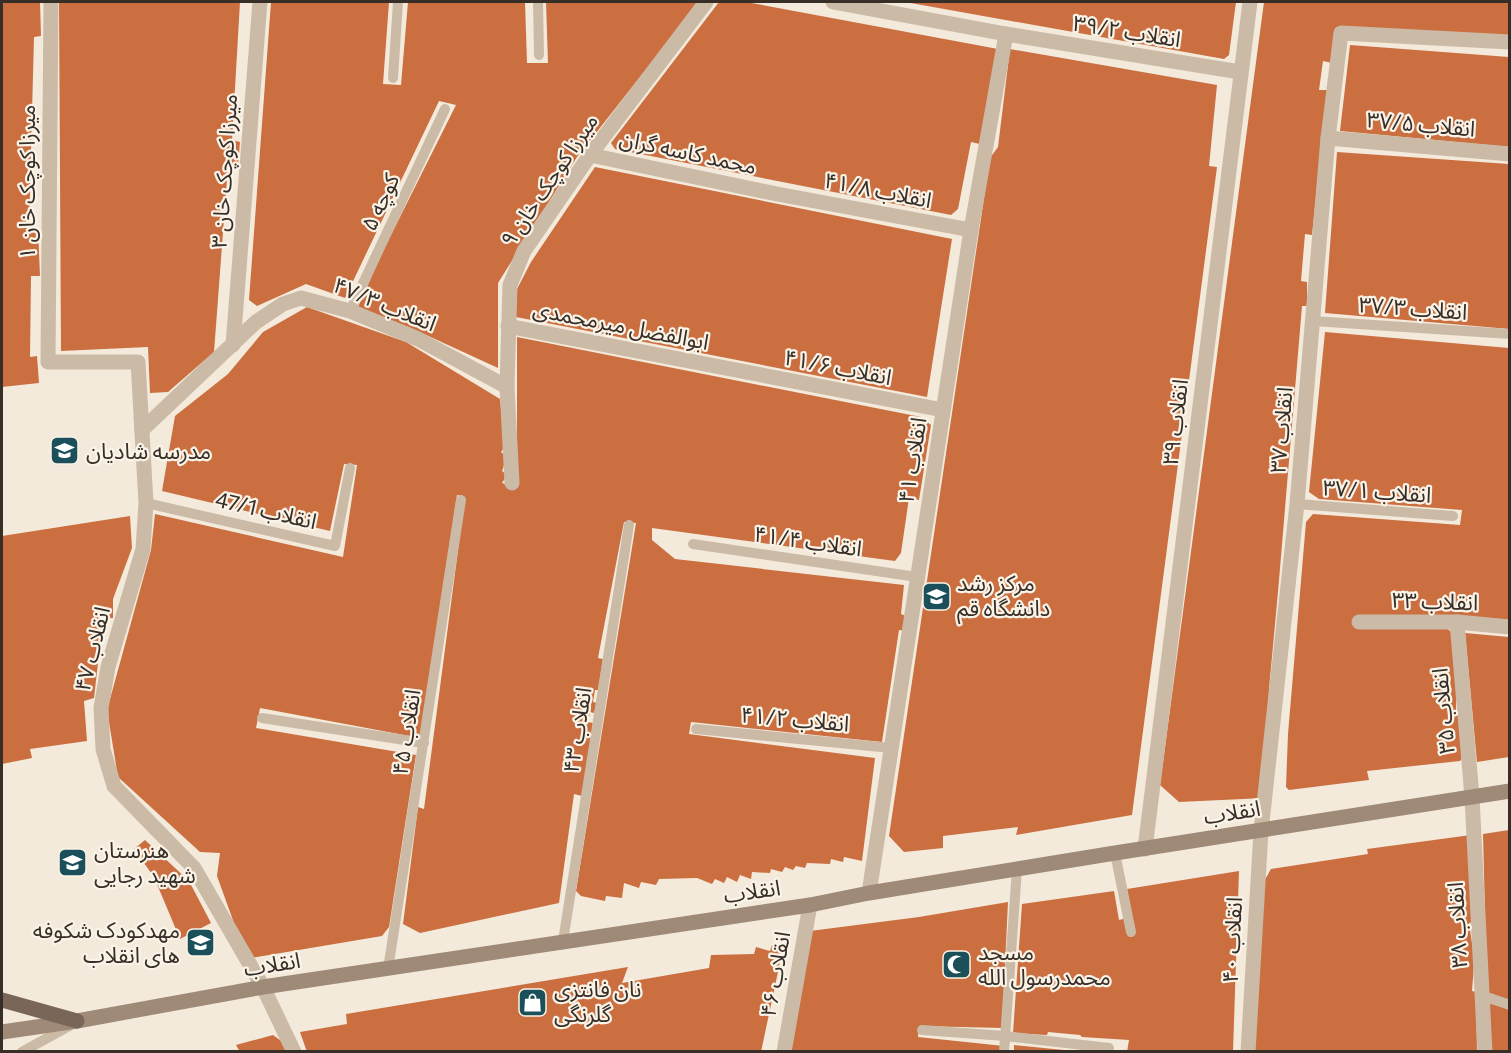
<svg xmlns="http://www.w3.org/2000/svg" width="1511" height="1053" viewBox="0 0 1511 1053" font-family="Commissioner,'Noto Sans Arabic',sans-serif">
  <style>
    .building { fill: #cb6f41 }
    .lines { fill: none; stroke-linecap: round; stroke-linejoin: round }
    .service { stroke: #cbbba6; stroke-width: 10 }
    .minor { stroke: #cbbba6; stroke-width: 15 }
    .secondary { stroke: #9f8977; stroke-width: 15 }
    .primary { stroke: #7a6658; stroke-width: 15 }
    .labels { text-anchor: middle; stroke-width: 4.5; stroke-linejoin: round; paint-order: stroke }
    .street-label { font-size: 22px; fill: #372e27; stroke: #faf3e7 }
    .poi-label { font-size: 22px; fill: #372e27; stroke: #faf3e7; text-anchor: start }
  </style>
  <rect width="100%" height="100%" fill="#f3eadb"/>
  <g class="building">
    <polygon points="2,2 40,2 41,36 34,37 29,227 38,228 40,276 31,276 30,357 37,356 39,383 2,387"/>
    <polygon points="59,2 240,2 232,140 240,142 238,165 228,166 214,352 168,392 150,393 148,347 61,351"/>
    <polygon points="271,2 389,2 383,84 401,85 408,2 525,2 527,63 548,63 546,2 699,2 577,157 498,283 498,368 411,328 358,307 383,251 456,105 439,101 345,298 306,284 257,306 249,300"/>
    <polygon points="719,2 746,2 998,49 984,145 971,142 958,209 951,215 615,149 611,143"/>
    <polygon points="905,2 1236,2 1229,55 1224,59"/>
    <polygon points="1264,2 1509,2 1509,42 1335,28 1332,63 1323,61 1319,90 1327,90 1312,235 1305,234 1301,281 1307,282 1307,306 1302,306 1278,592 1269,689 1264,798 1179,802 1160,785"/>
    <polygon points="1350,45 1509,57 1509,147 1340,131"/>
    <polygon points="1010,49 1217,85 1209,166 1217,167 1132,815 1016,835 1018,827 943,836 943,848 904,852 889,836 990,158 998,147"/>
    <polygon points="1337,152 1509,164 1509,329 1325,313"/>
    <polygon points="595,167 952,239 927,397 516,317 516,291 531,262"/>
    <polygon points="307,307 406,342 500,399 505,446 501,452 507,457 502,471 507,475 502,483 517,487 517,337 921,417 931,425 919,500 909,498 901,553 895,561 652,528 652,540 675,559 904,585 901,614 906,616 905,631 899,630 882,742 691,722 689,734 875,758 862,861 844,857 843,862 831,859 830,864 807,863 805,868 796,866 793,870 785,867 782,872 771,869 770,873 752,872 751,879 740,875 737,882 727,877 724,883 715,879 712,884 697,878 659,879 656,885 641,882 639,888 624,883 622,898 606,896 605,901 581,896 576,891 636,523 624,522 598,658 603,659 598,690 595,690 593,702 597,703 594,713 590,712 588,722 593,723 582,796 574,794 559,903 420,933 403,924 418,807 424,809 465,497 457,495 420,738 260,708 256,728 416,755 389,927 382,936 251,958 243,948 217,876 220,853 200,852 118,777 107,710 151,550 155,514 343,557 357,465 344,464 330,531 162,491 175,416 228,374 263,332"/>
    <polygon points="1325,332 1509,348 1509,623 1445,627 1454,634 1459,700 1456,700 1456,715 1461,715 1465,754 1460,761 1367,771 1369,780 1289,790 1286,787 1288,734 1306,522 1313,514 1460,525 1462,510 1319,499 1309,492"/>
    <polygon points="130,516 132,548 113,599 113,618 103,619 94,698 84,701 87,741 30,749 32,758 2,764 2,536"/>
    <polygon points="1465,633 1509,637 1509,757 1477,762"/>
    <polygon points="1509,830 1509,1000 1487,992 1483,834"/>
    <polygon points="1471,835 1474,922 1469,923 1473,950 1475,951 1472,991 1476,992 1477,1052 1254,1052 1263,883 1271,869 1368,854 1367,849"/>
    <polygon points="145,840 189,881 211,923 180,939 154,877 134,849"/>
    <polygon points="1239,871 1233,1052 1127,1052 1129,1040 1082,1037 1080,1035 1048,1032 1047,1035 1013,1033 1022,904 1114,891 1119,920 1131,917 1127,889"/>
    <polygon points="1008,902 1002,1028 919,1026 918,1037 1004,1046 1003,1052 790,1052 810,931 919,917"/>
    <polygon points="772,945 783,948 761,1052 307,1052 300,1032 347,1024 346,1014 628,967 622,983 709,968 711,955 754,954 756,947 770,951"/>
    <polygon points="1489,1003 1509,1009 1509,1052 1491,1052"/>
    <polygon points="273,1035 284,1043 287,1052 240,1052 236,1045"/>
    <polygon points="1014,1045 1064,1050 1064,1052 1014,1052"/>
  </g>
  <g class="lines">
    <g class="service">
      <polyline points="538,2 539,55"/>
      <polyline points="393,78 398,2"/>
      <polyline points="350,311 445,109"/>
      <polyline points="1313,321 1510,334"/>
      <polyline points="146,503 335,546 350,468"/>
      <polyline points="1297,504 1453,516"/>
      <polyline points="693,544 917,577"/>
      <polyline points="262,718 424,743"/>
      <polyline points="696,729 891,748"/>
      <polyline points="1115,853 1131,932"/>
      <polyline points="563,941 629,525"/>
      <polyline points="388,969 461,500"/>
      <polyline points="1483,996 1510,1005"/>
      <polyline points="922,1030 1005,1036 1109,1048"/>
      <polyline points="22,1052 69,1026"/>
      <polyline points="1004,1052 1017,869"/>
    </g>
    <g class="minor">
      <polyline points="51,2 48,362 138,362 146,503 143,549 108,667 101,708 103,749 114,786 194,868 263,987 294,1052"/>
      <polyline points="833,2 1006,34 1240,72"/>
      <polyline points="1328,138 1510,154"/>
      <polyline points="590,155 777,194 971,230"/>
      <polyline points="508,326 943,410"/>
      <polyline points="233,345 260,2"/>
      <polyline points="142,430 256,322 283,304 301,298 350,311 418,339 507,387"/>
      <polyline points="512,483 507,387 510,285 524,251 590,155 706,2"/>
      <polyline points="1359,622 1457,622 1510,627"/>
      <polyline points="1457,622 1472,797 1485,1052"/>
      <polyline points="1145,849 1250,2"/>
      <polyline points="869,893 971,230 1006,34"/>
      <polyline points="784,1052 810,905"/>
      <polyline points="1248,1052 1261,831 1297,504 1328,138 1341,33 1510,42"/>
    </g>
    <polyline class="secondary" points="2,1032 77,1021 263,987 810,905 869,893 1115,853 1510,791"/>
    <polyline class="primary" points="2,1000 77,1021"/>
  </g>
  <defs>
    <symbol id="school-square" viewBox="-11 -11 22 22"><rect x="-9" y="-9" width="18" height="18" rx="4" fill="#1b505a" stroke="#faf3e7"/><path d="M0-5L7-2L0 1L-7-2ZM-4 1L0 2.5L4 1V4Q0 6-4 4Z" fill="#fff"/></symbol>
    <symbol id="university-square" viewBox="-11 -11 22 22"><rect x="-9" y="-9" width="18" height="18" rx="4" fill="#1b505a" stroke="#faf3e7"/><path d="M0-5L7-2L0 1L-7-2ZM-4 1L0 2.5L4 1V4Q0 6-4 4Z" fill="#fff"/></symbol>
    <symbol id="mosque-square" viewBox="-11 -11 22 22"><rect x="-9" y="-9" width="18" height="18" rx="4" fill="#1b505a" stroke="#faf3e7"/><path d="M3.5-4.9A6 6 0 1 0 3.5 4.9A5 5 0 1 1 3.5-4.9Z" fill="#fff"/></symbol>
    <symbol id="shop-square" viewBox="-11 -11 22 22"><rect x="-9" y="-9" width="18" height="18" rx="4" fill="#1b505a" stroke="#faf3e7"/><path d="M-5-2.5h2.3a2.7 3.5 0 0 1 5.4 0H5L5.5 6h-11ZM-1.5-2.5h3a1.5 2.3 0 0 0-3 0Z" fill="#fff"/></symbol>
  </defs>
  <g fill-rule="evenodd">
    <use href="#school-square" x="48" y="434" width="33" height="33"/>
    <use href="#university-square" x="920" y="580" width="33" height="33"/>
    <use href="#school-square" x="56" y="846" width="33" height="33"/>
    <use href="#school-square" x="184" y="926" width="33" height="33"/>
    <use href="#mosque-square" x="940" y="948" width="33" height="33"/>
    <use href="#shop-square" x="516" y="986" width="33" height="33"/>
  </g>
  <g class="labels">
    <g class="street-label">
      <text transform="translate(1127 31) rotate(9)" y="8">انقلاب ۳۹/۲</text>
      <text transform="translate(1421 124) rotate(5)" y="8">انقلاب ۳۷/۵</text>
      <text transform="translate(688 152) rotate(12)" y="8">محمد کاسه گران</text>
      <text transform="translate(224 171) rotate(-86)" y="8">میرزا کوچک خان ۳</text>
      <text transform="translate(549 180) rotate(-56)" y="8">میرزا کوچک خان ۹</text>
      <text transform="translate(27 182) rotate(-90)" y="8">میرزا کوچک خان ۱</text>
      <text transform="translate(878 190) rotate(11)" y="8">انقلاب ۴۱/۸</text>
      <text transform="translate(380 202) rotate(-65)" y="8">کوچه ۵</text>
      <text transform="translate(385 304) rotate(22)" y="8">انقلاب ۴۷/۳</text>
      <text transform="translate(1413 308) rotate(4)" y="8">انقلاب ۳۷/۳</text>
      <text transform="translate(621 325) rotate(11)" y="8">ابوالفضل میرمحمدی</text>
      <text transform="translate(838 367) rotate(11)" y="8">انقلاب ۴۱/۶</text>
      <text transform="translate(1175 422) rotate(-83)" y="8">انقلاب ۳۹</text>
      <text transform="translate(1281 430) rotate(-85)" y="8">انقلاب ۳۷</text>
      <text transform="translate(912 460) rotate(-81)" y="8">انقلاب ۴۱</text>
      <text transform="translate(1377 491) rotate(4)" y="8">انقلاب ۳۷/۱</text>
      <text transform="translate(266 510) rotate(13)" y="8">انقلاب 47/1</text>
      <text transform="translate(808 541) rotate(8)" y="8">انقلاب ۴۱/۴</text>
      <text transform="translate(1435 601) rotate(2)" y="8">انقلاب ۳۳</text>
      <text transform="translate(92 649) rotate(-76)" y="8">انقلاب ۴۷</text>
      <text transform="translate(1443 711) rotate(-95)" y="8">انقلاب ۳۵</text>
      <text transform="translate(795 719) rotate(5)" y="8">انقلاب ۴۱/۲</text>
      <text transform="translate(577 730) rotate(-81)" y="8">انقلاب ۴۳</text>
      <text transform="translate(406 732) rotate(-81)" y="8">انقلاب ۴۵</text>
      <text transform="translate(1232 812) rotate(-9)" y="8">انقلاب</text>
      <text transform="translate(752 891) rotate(-8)" y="8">انقلاب</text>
      <text transform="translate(1457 925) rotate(-93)" y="8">انقلاب ۳۸</text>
      <text transform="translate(1232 940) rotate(-87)" y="8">انقلاب ۴۰</text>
      <text transform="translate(272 964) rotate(-9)" y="8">انقلاب</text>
      <text transform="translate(775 974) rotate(-80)" y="8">انقلاب ۴۶</text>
    </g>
    <g class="poi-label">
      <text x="86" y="459">مدرسه شادیان</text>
      <text x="957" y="591">مرکز رشد<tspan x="957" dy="25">دانشگاه قم</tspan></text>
      <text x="94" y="858">هنرستان<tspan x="94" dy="25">شهید رجایی</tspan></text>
      <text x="180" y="938" text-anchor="end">مهدکودک شکوفه<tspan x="180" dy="25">های انقلاب</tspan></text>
      <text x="978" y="960">مسجد<tspan x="978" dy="25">محمدرسول الله</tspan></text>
      <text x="554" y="997">نان فانتزی<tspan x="554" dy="25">گلرنگی</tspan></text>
    </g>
  </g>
  <rect width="1511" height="1053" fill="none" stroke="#372e27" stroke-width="6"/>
</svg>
